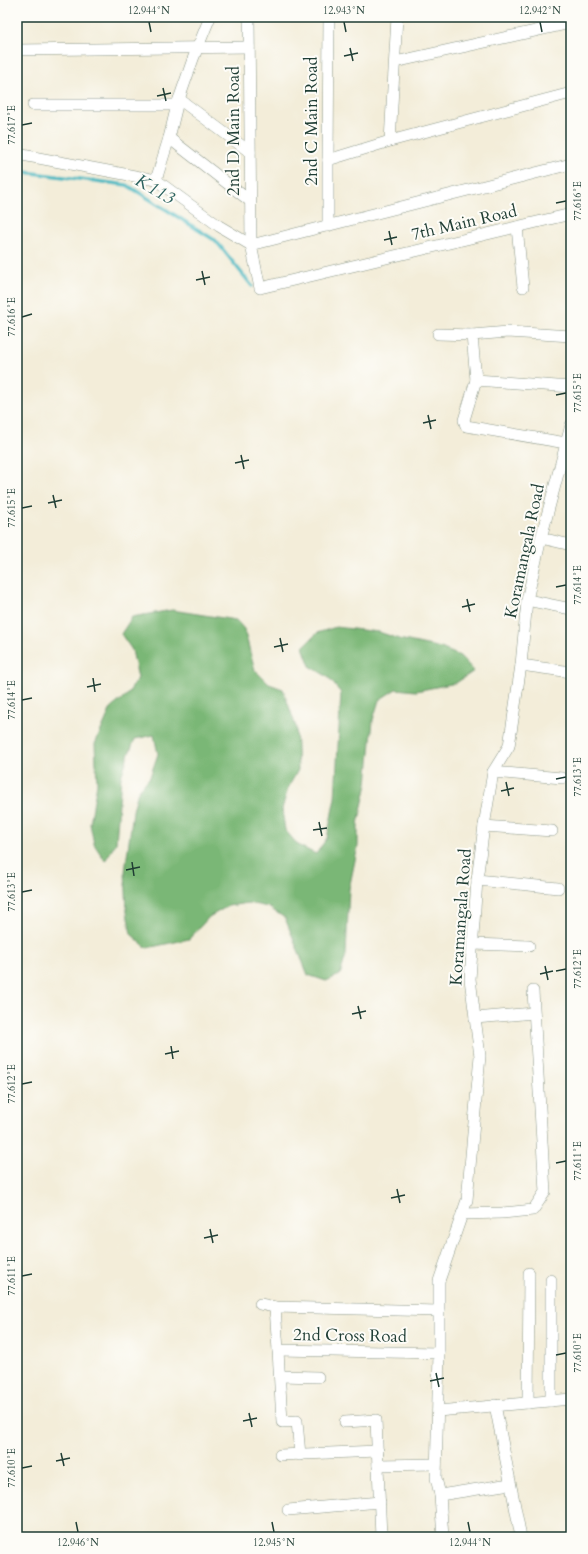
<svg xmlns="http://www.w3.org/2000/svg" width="588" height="1554" viewBox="0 0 588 1554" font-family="Cardo,serif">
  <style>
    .forest { fill: #7ab776; stroke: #4c7a55 }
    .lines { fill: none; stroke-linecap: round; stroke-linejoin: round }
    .stream { stroke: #4bb9c2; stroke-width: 3.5 }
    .minor-casing { stroke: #899586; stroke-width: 12 }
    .minor { stroke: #fff; stroke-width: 11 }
    .ticks { fill: none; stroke: #1f3d34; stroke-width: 1.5 }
    .labels { text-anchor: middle; stroke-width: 4; stroke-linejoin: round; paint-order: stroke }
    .street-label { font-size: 17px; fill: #1f3d34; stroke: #fdfcf7 }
    .water-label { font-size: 18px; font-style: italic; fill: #2c625f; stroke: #fdfcf7 }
    .neatline { fill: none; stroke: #1f3d34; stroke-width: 1.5 }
    .ticks-label { font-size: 10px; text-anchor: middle; fill: #1f3d34 }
  </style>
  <rect width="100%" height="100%" fill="#fdfcf7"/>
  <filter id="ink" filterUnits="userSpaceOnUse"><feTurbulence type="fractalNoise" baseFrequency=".025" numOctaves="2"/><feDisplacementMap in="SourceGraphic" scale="8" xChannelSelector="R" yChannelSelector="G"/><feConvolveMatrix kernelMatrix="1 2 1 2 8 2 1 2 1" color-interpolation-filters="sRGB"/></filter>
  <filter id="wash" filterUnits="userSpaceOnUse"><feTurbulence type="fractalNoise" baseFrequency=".012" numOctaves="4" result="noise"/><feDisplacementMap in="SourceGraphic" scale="16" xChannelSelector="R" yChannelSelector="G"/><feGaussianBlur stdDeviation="0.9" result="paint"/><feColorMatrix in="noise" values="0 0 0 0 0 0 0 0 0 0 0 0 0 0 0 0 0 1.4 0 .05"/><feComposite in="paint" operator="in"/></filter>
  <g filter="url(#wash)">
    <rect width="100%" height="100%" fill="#f3edd9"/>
    <polygon class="forest" points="172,610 236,620 244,629 255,670 269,684 283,689 296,727 298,770 288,788 282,809 285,830 299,846 316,854 327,838 335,798 341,693 328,677 310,666 303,647 317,633 336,627 379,632 399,639 441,648 460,656 474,671 456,683 416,691 396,689 379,700 373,720 367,784 358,824 358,846 349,889 346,955 340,975 326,981 308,975 285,918 268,907 248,903 228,906 209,917 189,939 147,948 131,934 127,912 125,872 133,811 138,791 150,777 158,754 154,735 135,739 127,758 121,777 116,843 105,861 94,844 90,824 97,783 95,744 111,708 127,695 138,678 132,650 121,634 132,617"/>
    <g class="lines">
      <polyline class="stream" points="17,171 127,185 216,241 252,286"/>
    </g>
  </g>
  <g filter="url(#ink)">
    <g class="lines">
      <defs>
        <g id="minor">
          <polyline points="249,17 251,245 571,164"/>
          <polyline points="17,50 249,47"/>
          <polyline points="395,62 571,23"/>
          <polyline points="179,99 250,152"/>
          <polyline points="33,105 177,105"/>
          <polyline points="169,138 250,201"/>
          <polyline points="390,141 397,17"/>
          <polyline points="17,154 156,180 219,226 251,245 260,288 571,214"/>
          <polyline points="328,160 390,141 571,93"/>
          <polyline points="156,180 169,138 177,105 193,59 210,17"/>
          <polyline points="328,226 328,160 329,17"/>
          <polyline points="517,227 523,287"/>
          <polyline points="438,334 472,335"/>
          <polyline points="571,336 508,332 472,335 476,380 571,387"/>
          <polyline points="476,380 464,420 466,426 566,443"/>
          <polyline points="541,538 571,545"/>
          <polyline points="527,600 571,609"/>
          <polyline points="521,665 571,672"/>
          <polyline points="493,772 562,778"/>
          <polyline points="484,826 552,831"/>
          <polyline points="477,880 558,888"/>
          <polyline points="473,944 529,946"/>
          <polyline points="475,1018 534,1013"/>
          <polyline points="462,1214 502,1213 533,1210 545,1192 533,991"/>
          <polyline points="551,1280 551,1401"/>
          <polyline points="260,1304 275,1307 439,1311"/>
          <polyline points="275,1307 278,1350 439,1353"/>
          <polyline points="278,1350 282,1422 297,1421 300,1455"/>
          <polyline points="280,1376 318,1377"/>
          <polyline points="528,1403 529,1273"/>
          <polyline points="495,1405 521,1537"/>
          <polyline points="438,1411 571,1399"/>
          <polyline points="345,1422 376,1420 381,1537"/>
          <polyline points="280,1455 378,1451"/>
          <polyline points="378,1465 436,1464"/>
          <polyline points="440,1495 510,1484"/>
          <polyline points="288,1510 380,1502"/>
          <polyline points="443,1537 440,1495 436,1478 439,1353 439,1281 467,1200 480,1056 470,979 477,880 484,826 493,772 509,746 521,665 527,600 541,538 571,425"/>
        </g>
      </defs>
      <use href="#minor" class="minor-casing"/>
      <use href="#minor" class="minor"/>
    </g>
  </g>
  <path class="ticks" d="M 149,22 L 151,32M 344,22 L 346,32M 540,22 L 542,32M 350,48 L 353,61M 344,56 L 358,53M 163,88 L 166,101M 157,96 L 171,93M 22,125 L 32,123M 556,203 L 566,201M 389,231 L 392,245M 384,240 L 397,237M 202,271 L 205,285M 196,280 L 210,277M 22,317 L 32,314M 556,395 L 566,393M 428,415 L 431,429M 423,423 L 436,420M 241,455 L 244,469M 235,463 L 249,460M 53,495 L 56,508M 48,503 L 62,500M 22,508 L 32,506M 556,587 L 566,585M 467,599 L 470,612M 462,607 L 475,604M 280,638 L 283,652M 274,647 L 288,644M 93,678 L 95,692M 87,687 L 101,684M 22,700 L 32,698M 556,779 L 566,777M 506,782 L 509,796M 501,791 L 514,788M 319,822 L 322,836M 313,830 L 327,828M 132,862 L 134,876M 126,870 L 140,867M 22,892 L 32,890M 545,966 L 548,980M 556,971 L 566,969M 540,974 L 553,971M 358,1006 L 361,1019M 352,1014 L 366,1011M 171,1046 L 173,1059M 165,1054 L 179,1051M 22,1084 L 32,1082M 556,1163 L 566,1161M 397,1189 L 400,1203M 391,1198 L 405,1195M 210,1229 L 213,1243M 204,1238 L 218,1235M 22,1276 L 32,1274M 556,1355 L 566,1353M 436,1373 L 439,1387M 430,1381 L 444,1378M 249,1413 L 252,1427M 243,1421 L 257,1418M 61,1453 L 64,1466M 56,1461 L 70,1458M 22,1468 L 32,1466M 76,1522 L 78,1532M 272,1522 L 274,1532M 468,1522 L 470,1532"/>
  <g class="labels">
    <g class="street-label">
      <text transform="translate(311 121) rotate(-90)" y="6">2nd C Main Road</text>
      <text transform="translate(233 131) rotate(-90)" y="6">2nd D Main Road</text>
      <text transform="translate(464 222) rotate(-13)" y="6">7th Main Road</text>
      <text transform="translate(524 551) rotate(-78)" y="6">Koramangala Road</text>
      <text transform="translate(460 917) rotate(-86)" y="6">Koramangala Road</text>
      <text transform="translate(350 1335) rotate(1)" y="6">2nd Cross Road</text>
    </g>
    <g class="water-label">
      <text transform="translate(155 189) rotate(30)" y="6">K113</text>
    </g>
  </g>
  <rect width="588" height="1554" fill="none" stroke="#fdfcf7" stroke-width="44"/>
  <rect x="22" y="22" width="544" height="1510" class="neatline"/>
  <g class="ticks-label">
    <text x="149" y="14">12.944°N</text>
    <text x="344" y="14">12.943°N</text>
    <text x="540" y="14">12.942°N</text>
    <text transform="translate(11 125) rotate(-90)" y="4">77.617°E</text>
    <text transform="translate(577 201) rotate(-90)" y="4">77.616°E</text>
    <text transform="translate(11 317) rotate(-90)" y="4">77.616°E</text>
    <text transform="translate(577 393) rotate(-90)" y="4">77.615°E</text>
    <text transform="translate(11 508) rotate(-90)" y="4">77.615°E</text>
    <text transform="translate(577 585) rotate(-90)" y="4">77.614°E</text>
    <text transform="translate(11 700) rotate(-90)" y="4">77.614°E</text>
    <text transform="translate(577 777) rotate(-90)" y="4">77.613°E</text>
    <text transform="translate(11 892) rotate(-90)" y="4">77.613°E</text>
    <text transform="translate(577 969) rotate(-90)" y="4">77.612°E</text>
    <text transform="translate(11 1084) rotate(-90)" y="4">77.612°E</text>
    <text transform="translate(577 1161) rotate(-90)" y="4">77.611°E</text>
    <text transform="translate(11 1276) rotate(-90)" y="4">77.611°E</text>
    <text transform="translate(577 1353) rotate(-90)" y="4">77.610°E</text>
    <text transform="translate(11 1468) rotate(-90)" y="4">77.610°E</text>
    <text x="78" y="1546">12.946°N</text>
    <text x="274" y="1546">12.945°N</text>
    <text x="470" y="1546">12.944°N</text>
  </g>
</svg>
